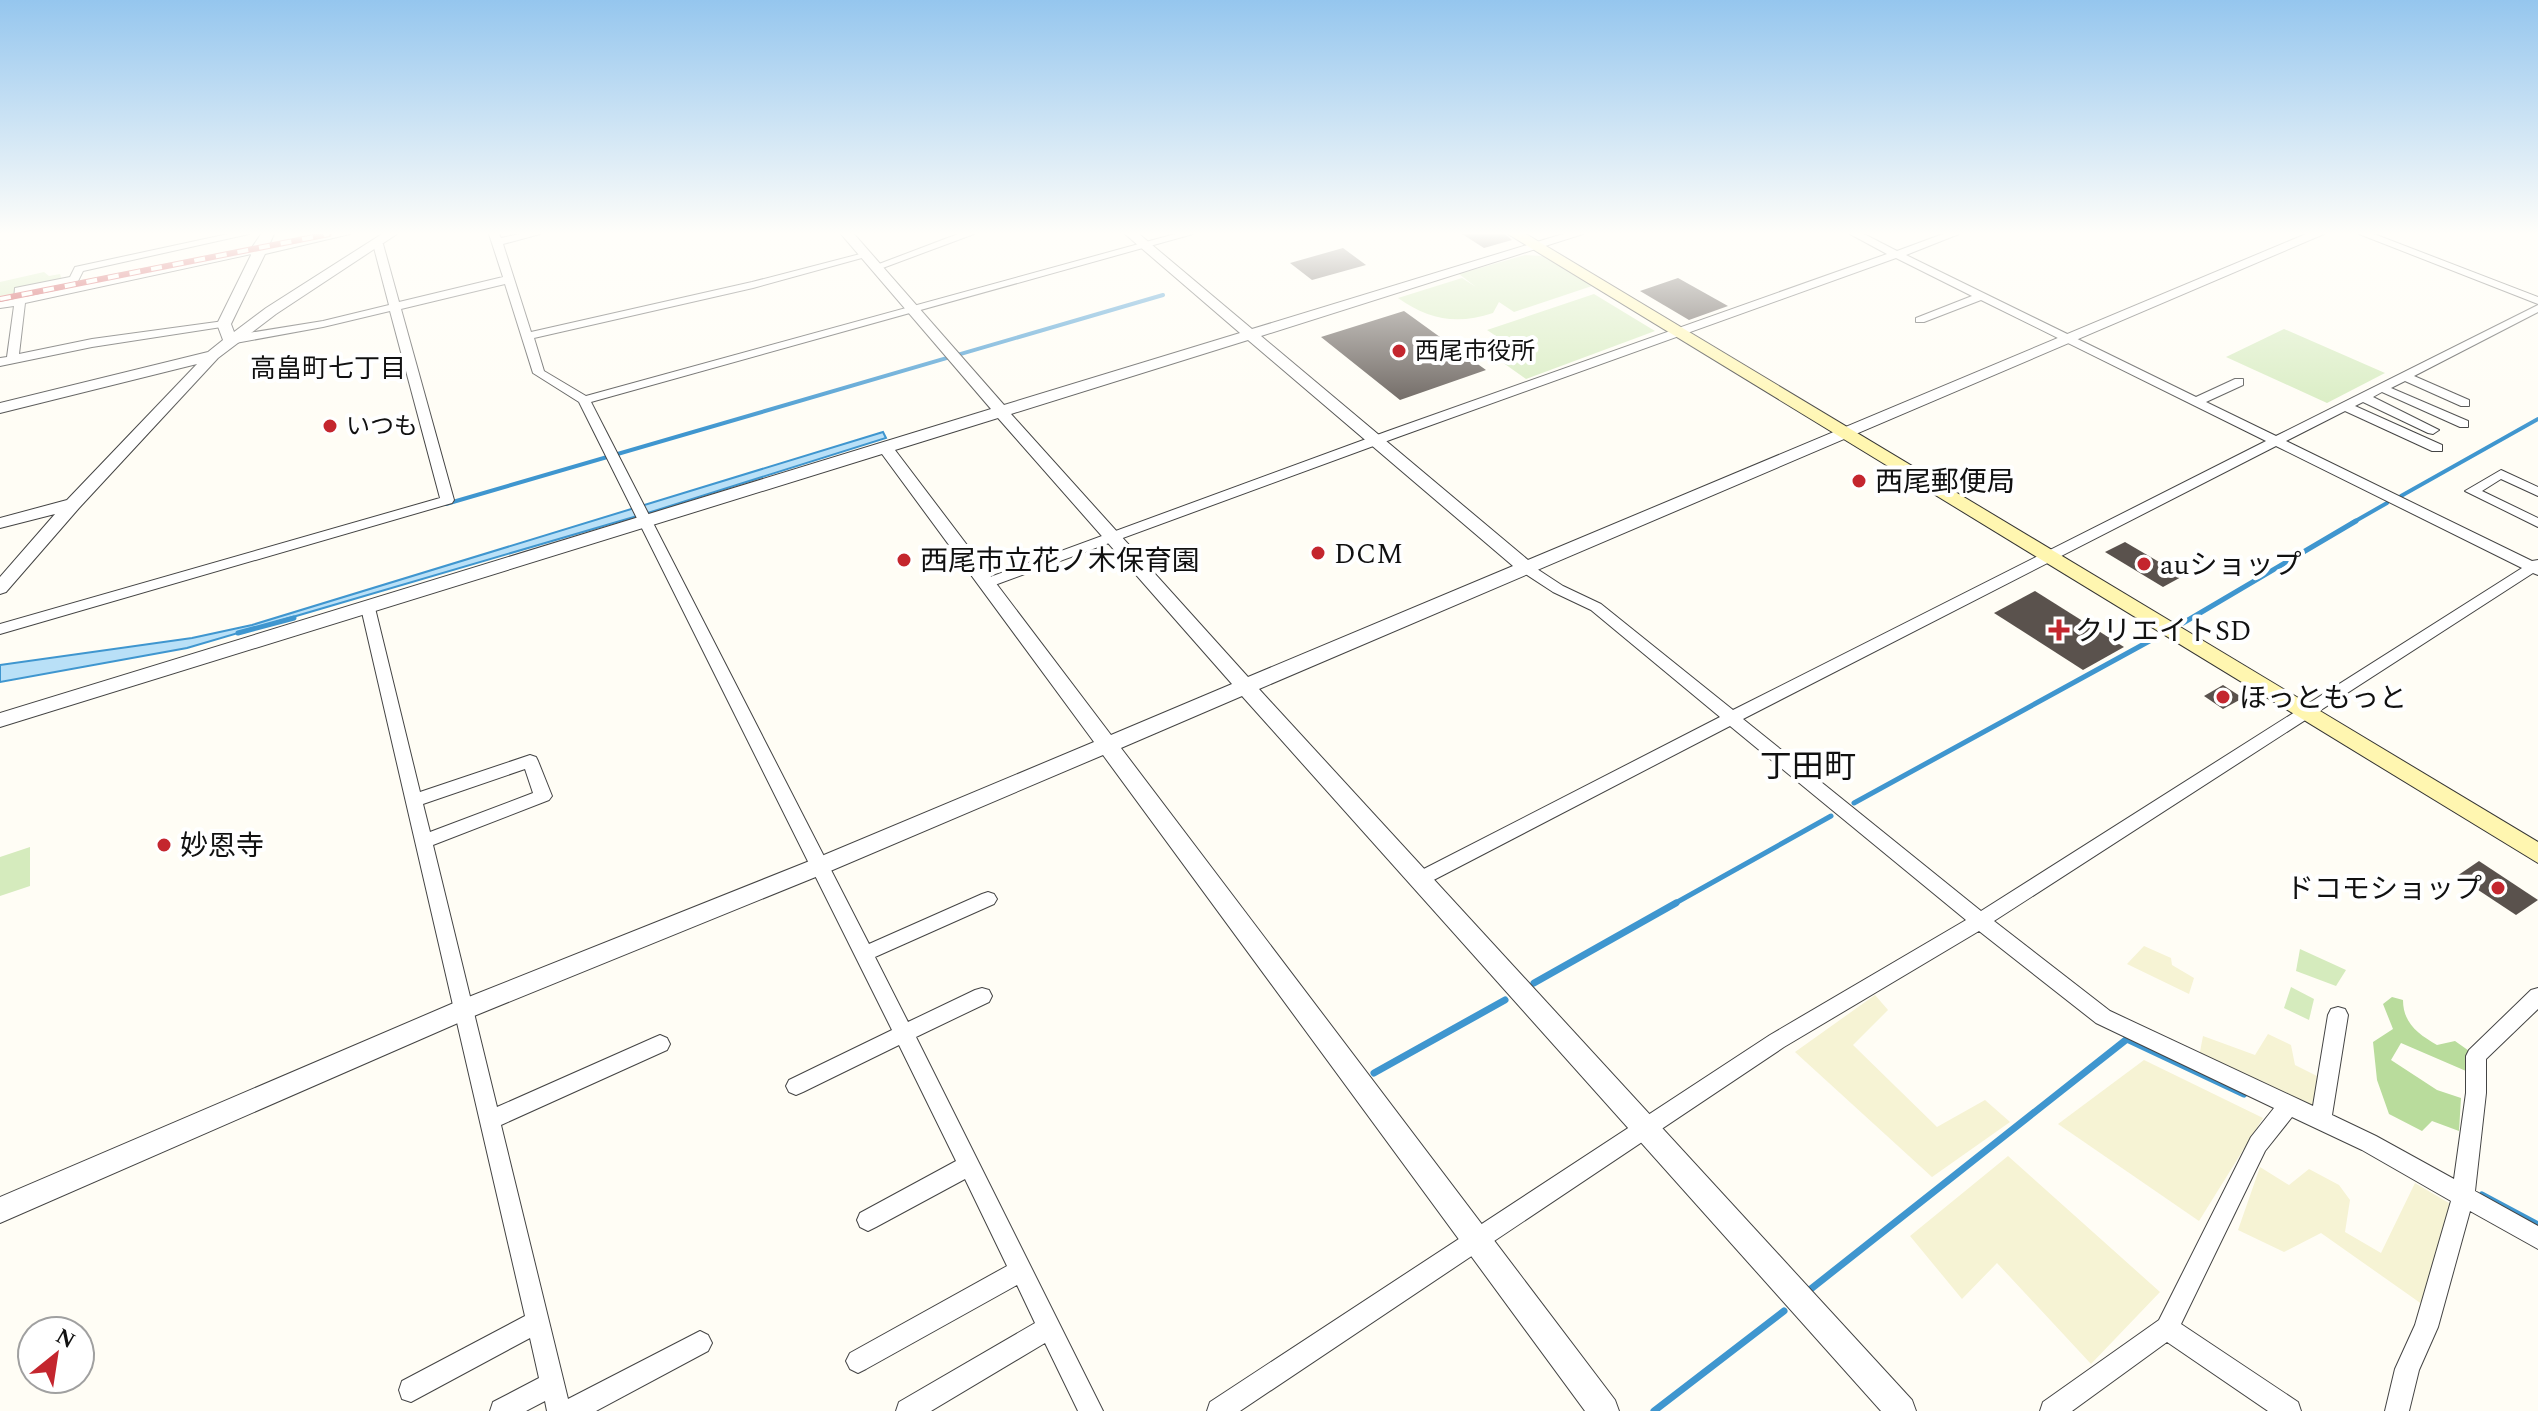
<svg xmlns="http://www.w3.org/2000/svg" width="2538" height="1411" viewBox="0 0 2538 1411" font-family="Spectral,'Noto Sans JP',serif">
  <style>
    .farmland { fill: #f6f3d4 }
    .green { fill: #d5ebbd }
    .forest { fill: #b9dc9c }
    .water { fill: #b9e0f7; stroke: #3f96cf; stroke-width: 2 }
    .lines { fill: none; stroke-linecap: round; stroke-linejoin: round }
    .stream-far2 { stroke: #3f96cf; stroke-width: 4 }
    .stream-far1 { stroke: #3f96cf; stroke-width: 5 }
    .stream { stroke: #3f96cf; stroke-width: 7 }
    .building { fill: #5a524d }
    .minor-casing { stroke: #444; stroke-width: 2 }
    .tertiary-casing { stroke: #444; stroke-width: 2 }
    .secondary-casing { stroke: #333; stroke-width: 2 }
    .minor { fill: #fff; fill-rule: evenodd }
    .tertiary { fill: #fff; fill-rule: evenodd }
    .secondary { fill: #fff6b0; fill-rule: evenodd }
    .rail-casing { stroke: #c4262e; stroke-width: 6 }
    .rail { stroke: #fff; stroke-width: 4; stroke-dasharray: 11; stroke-linecap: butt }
    .poi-dot { fill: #c4262e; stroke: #fff; stroke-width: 3 }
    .labels { text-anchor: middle; stroke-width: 8; stroke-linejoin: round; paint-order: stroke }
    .far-poi-label { font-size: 24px; fill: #111; stroke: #fff; text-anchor: start }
    .far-neighbourhood-label { font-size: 26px; fill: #111; stroke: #fff }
    .poi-label { font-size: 28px; fill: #111; stroke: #fff; text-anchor: start }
    .quarter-label { font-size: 32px; fill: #111; stroke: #fff }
  </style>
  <rect width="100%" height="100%" fill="#fffdf5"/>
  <g class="farmland">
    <polygon points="2144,946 2171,958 2172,965 2194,978 2189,994 2127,964"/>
    <polygon points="1875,995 1888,1010 1853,1045 1937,1127 1985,1100 2010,1122 1932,1177 1795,1052"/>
    <polygon points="2268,1034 2291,1045 2295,1065 2317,1076 2312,1111 2199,1057 2203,1036 2255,1055"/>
    <polygon points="2144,1060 2263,1118 2199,1221 2058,1124"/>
    <polygon points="2008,1156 2160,1292 2091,1364 1997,1263 1962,1299 1910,1236"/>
    <polygon points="2260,1167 2289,1185 2309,1169 2339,1185 2350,1200 2345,1232 2381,1253 2415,1183 2454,1206 2426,1307 2321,1233 2284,1252 2238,1230"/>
  </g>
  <g class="green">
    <polygon points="249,247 247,253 32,297 31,290"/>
    <path d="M 1525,255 L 1543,256 L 1592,286 L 1514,312 L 1499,302 L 1493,313 C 1457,325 1429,320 1398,298 L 1462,278 L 1476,287 L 1459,274 Z"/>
    <polygon points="44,272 49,276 60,274 62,280 21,287 13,295 0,296 0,282"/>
    <polygon points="1594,294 1655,331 1526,379 1485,350 1500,345 1494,341 1499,338 1487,330"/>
    <polygon points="2284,329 2385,373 2327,403 2226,357"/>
    <polygon points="30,847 30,886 0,896 0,857"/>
    <polygon points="2300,949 2346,970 2336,986 2296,971"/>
    <polygon points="2291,987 2314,999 2309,1020 2284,1008"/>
  </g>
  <path class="forest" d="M 2392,997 L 2403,1000 C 2403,1023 2418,1034 2437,1045 L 2455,1041 L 2472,1053 L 2466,1071 L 2401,1043 L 2391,1060 L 2437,1090 L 2461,1098 L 2459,1131 L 2432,1121 L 2422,1131 L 2389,1114 L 2377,1080 L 2373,1042 L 2393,1029 L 2383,1004 Z"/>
  <polygon class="water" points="883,432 886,438 651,512 187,648 0,682 0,665 192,638 252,625"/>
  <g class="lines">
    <g class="stream-far2">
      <polyline points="2401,496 2538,419"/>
      <polyline points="446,504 1163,295"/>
      <polyline points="2352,523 2387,503"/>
    </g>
    <g class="stream-far1">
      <polyline points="2183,623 2356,521"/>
      <polyline points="238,633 294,618"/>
      <polyline points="1854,803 2155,638"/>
      <polyline points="1672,905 1831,816"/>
    </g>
    <g class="stream">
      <polyline points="1534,983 1676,903"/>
      <polyline points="1374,1073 1505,1000"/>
      <polyline points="2482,1195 2538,1225"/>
      <polyline points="1807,1292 2127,1039 2244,1094"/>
      <polyline points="1654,1411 1784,1311"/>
    </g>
  </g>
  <g class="building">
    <polygon points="1462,234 1505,234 1512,240 1484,248"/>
    <polygon points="1343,248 1366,265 1312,280 1290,263"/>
    <polygon points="1678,278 1728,306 1689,320 1640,291"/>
    <polygon points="1404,311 1433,332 1486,370 1400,400 1321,337"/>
    <polygon points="2125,542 2183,576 2163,587 2105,552"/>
    <polygon points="2035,591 2124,647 2083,670 1994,613"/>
    <polygon points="2223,685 2243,698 2223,709 2204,696"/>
    <polygon points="2479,861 2538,900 2516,915 2457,876"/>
  </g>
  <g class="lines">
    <defs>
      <g id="minor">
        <polygon points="228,234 249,234 83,271 78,281 25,292 25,297 256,249 261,252 25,303 19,354 92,339 224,321 228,322 228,326 92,347 0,366 0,358 7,357 14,306 0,308 0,302 14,299 15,288 70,277 75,267"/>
        <polygon points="489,234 499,234 501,238 519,234 540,234 503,244 531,332 752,282 864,253 869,256 753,288 534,338 544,371 586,396 1175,234 1193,234 591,402 869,944 982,894 988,892 994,894 997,899 994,904 875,957 908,1022 975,990 982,988 989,990 992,996 989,1002 916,1037 1103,1411 1078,1411 1045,1343 931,1411 896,1411 899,1402 1035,1323 1017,1285 866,1369 858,1373 850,1369 846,1361 850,1353 1007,1266 965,1179 876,1227 868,1231 860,1227 857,1220 860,1213 956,1161 899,1045 803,1092 796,1095 789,1092 786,1086 789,1080 892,1030 579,402 533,373 505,284 401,309 454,500 452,503 0,634 0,624 440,498 390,311 323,327 230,344 224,340 230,336 323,321 389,305 373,244 378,241 383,244 399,302 503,277"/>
        <polygon points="958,234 974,234 880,269 871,267"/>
        <path d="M 1850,234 L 1864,234 L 1897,251 L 1943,234 L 1959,234 L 1906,255 L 2196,397 L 2235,379 L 2243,379 L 2243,385 L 2206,402 L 2276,436 L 2538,305 L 2538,312 L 2414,376 L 2469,400 L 2469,406 L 2461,406 L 2405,381 L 2391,388 L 2468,421 L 2468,427 L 2460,427 L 2382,392 L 2373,397 L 2439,430 L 2433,434 L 2428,433 L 2363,402 L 2355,406 L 2442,445 L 2442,451 L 2432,451 L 2345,411 L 2286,441 L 2532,561 L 2538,560 L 2538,575 L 2533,573 L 1994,921 L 2110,1011 L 2313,1106 L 2328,1015 L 2331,1009 L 2338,1007 L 2345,1009 L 2348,1015 L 2332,1115 L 2376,1136 L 2454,1179 L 2466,1093 L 2466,1056 L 2469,1050 L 2531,990 L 2538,988 L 2538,1009 L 2486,1059 L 2486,1093 L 2475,1191 L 2538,1226 L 2538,1249 L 2470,1211 L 2438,1327 L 2419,1370 L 2409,1411 L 2385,1411 L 2395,1369 L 2415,1325 L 2451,1201 L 2362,1150 L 2292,1117 L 2265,1151 L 2181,1324 L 2298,1402 L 2301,1411 L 2268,1411 L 2167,1342 L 2072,1411 L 2040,1411 L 2043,1402 L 2159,1320 L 2251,1137 L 2274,1108 L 2096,1023 L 1979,931 L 1784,1047 L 1240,1411 L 1207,1411 L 1210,1402 L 1770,1035 L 1966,920 L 1730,726 L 1424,885 L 1418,887 L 1412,885 L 1409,880 L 1412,875 L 1720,717 L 1591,610 L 1553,592 L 1521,571 L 1519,568 L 1521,565 L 1531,565 L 1563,586 L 1601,604 L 1733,710 L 2266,441 L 1981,300 L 1924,322 L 1916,322 L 1916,318 L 1972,296 L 1896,258 L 1398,437 L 992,586 L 987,588 L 980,583 L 982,580 L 1388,431 L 1887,254 ZM 2276,446 L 2522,568 L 1981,911 L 1743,719 Z"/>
        <polygon points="2359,234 2374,234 2538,297 2538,304"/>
        <polygon points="2501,470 2538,487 2538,496 2501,479 2482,491 2538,518 2538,527 2465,491"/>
        <path d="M 368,603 L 375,608 L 420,792 L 530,755 L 536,757 L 538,761 L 552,796 L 549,800 L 433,845 L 497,1107 L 653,1038 L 660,1035 L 667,1038 L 670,1044 L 667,1050 L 501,1125 L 568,1399 L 700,1331 L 708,1335 L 712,1343 L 708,1351 L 596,1411 L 547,1411 L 545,1401 L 526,1411 L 490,1411 L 493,1402 L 539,1378 L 530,1338 L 411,1402 L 402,1399 L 399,1390 L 402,1381 L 525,1316 L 361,608 ZM 525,769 L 533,793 L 430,832 L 423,804 Z"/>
      </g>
      <g id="tertiary">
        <polygon points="261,234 274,234 269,245 324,234 350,234 265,254 231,324 234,332 266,308 382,234 397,234 276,314 218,358 79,508 6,592 0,594 0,577 55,514 0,528 0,518 67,500 197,364 0,413 0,403 208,352 223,340 217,324 251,255 249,252"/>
        <path d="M 841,234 L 854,234 L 1004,405 L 1240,333 L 1125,234 L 1139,234 L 1252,329 L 1563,234 L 1583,234 L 1261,336 L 1528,560 L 2306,234 L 2324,234 L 1259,689 L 1912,1400 L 1916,1411 L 1881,1411 L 1242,696 L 1121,748 L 1615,1400 L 1619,1411 L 1585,1411 L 1103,755 L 828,872 L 474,1016 L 0,1223 L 0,1197 L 456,1002 L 812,860 L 1094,742 L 882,454 L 0,727 L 0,713 L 991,409 ZM 1248,340 L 1513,566 L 1248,677 L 1011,414 ZM 998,418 L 1232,684 L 1111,735 L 895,450 Z"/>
      </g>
      <polygon id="secondary" points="1508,234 1526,234 2538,842 2538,863"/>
    </defs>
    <use href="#minor" class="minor-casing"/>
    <use href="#tertiary" class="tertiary-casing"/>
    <use href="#secondary" class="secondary-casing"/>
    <use href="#minor" class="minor"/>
    <use href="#tertiary" class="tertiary"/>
    <use href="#secondary" class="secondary"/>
    <defs>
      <polyline id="rail" points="0,299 329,234"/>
    </defs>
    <use href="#rail" class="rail-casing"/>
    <use href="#rail" class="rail"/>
  </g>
  <linearGradient id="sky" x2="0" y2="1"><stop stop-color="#95c6ee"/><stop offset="0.54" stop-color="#fffefa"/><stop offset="1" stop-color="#fffefa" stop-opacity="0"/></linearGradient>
  <rect width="2538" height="432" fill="url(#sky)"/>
  <g class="poi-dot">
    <circle cx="1399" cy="351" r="8"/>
    <circle cx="330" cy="426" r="8"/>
    <circle cx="1859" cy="481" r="8"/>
    <circle cx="1318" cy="553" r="8"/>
    <circle cx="904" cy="560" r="8"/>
    <circle cx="2144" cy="564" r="8"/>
    <path d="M2055 618h8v8h8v8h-8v8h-8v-8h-8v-8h8z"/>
    <circle cx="2223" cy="697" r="8"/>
    <circle cx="164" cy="845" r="8"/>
    <circle cx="2498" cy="888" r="8"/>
  </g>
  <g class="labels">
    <g class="far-poi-label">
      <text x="1415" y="359">西尾市役所</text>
      <text x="346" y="434">いつも</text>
    </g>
    <g class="far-neighbourhood-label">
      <text x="328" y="377">高畠町七丁目</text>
    </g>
    <g class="poi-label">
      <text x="1875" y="491">西尾郵便局</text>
      <text x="1334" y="563">DCM</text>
      <text x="920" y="570">西尾市立花ノ木保育園</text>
      <text x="2160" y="574">auショップ</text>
      <text x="2075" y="640">クリエイトSD</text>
      <text x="2239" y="707">ほっともっと</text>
      <text x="180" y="855">妙恩寺</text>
      <text x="2482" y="898" text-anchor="end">ドコモショップ</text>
    </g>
    <g class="quarter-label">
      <text x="1808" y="777">丁田町</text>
    </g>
  </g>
  <g transform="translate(56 1355) rotate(30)"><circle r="38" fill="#ffffff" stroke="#a0a0a0" stroke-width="2"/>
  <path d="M0-6L14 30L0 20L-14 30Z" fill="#c4262e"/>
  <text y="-12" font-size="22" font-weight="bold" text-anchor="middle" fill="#111111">N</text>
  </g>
</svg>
